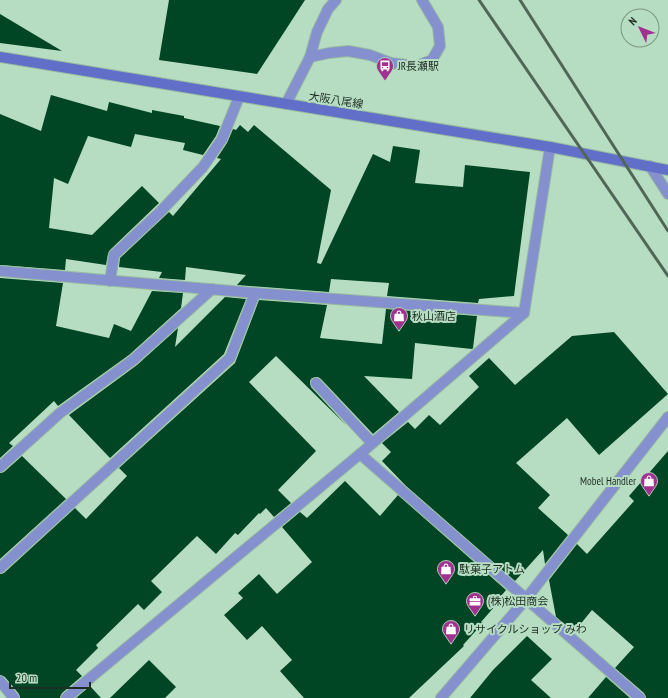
<svg xmlns="http://www.w3.org/2000/svg" width="668" height="698" viewBox="0 0 668 698" font-family="'PT Sans Narrow','Noto Sans JP',sans-serif">
  <style>
    .building { fill: #004524 }
    .lines { fill: none; stroke-linecap: round; stroke-linejoin: round }
    .lane-casing { stroke: #98baa2; stroke-width: 12 }
    .street-casing { stroke: #98baa2; stroke-width: 12 }
    .secondary-casing { stroke: #98baa2; stroke-width: 12 }
    .lane { stroke: #8591ce; stroke-width: 10 }
    .street { stroke: #8591ce; stroke-width: 10 }
    .secondary { stroke: #616fc9; stroke-width: 10 }
    .rail { stroke: #506757; stroke-width: 3 }
    .labels { text-anchor: middle; stroke-width: 4; stroke-linejoin: round; paint-order: stroke }
    .poi-label { font-size: 11px; fill: #1f2e24; stroke: #b6ddc2; text-anchor: start }
    .street-label { font-size: 11px; fill: #1f2e24; stroke: #b6ddc2 }
  </style>
  <rect width="100%" height="100%" fill="#b6ddc2"/>
  <g class="building">
    <polygon points="169,0 305,0 257,74 159,60"/>
    <polygon points="0,14 62,51 0,43"/>
    <polygon points="51,95 107,111 109,102 152,113 152,110 184,116 184,118 220,126 216,136 203,155 183,150 185,143 135,134 131,147 88,136 68,184 54,178 49,228 92,235 142,186 159,203 110,250 108,254 106,265 66,259 65,270 0,265 0,114 41,131"/>
    <polygon points="240,125 248,132 254,125 331,190 317,263 321,264 373,154 390,162 393,146 420,150 415,183 463,187 465,165 530,172 514,296 479,299 478,303 387,296 389,283 331,279 329,292 237,285 246,275 186,267 185,280 159,278 162,272 119,267 120,258 169,212 173,216 221,159 217,158 227,143 233,129 236,130"/>
    <polygon points="0,278 63,283 56,326 109,338 114,324 131,331 152,291 183,293 181,308 129,355 58,406 54,401 9,443 13,446 0,458"/>
    <polygon points="225,297 246,299 224,354 110,458 69,415 137,365 178,328 175,347"/>
    <polygon points="259,300 327,305 320,338 382,344 386,309 477,316 473,348 472,349 415,343 412,379 364,376 399,412 373,434 321,379 318,377 312,378 310,381 311,387 346,425 276,356 249,382 316,451 278,490 291,503 274,517 266,508 260,514 259,513 238,535 235,533 216,554 197,536 151,581 162,592 144,610 138,604 96,645 98,648 76,670 82,676 62,693 60,698 20,698 19,694 5,677 0,675 0,574 4,573 75,508 86,519 127,476 119,468 235,363"/>
    <polygon points="614,332 668,394 599,455 567,418 516,463 550,495 538,508 568,535 545,564 543,550 515,581 406,486 382,461 391,452 382,443 408,422 415,429 429,415 440,425 479,387 469,376 489,358 515,385 572,336"/>
    <polygon points="668,451 668,698 646,698 644,693 615,668 634,647 592,610 574,632 556,617 549,580 577,544 587,554 634,501 629,496"/>
    <polygon points="22,456 66,499 0,559 0,473 4,472"/>
    <polygon points="345,481 380,516 398,495 506,590 502,595 503,597 481,622 483,623 463,645 464,646 409,698 304,698 280,671 292,660 262,626 247,640 224,615 243,598 238,593 259,574 277,594 312,562 282,527 300,512 307,518"/>
    <polygon points="527,636 552,659 531,680 551,698 470,698 493,670"/>
    <polygon points="149,660 176,687 165,698 110,698"/>
    <polygon points="606,677 630,698 588,698"/>
    <polygon points="90,686 101,698 76,698"/>
  </g>
  <g class="lines">
    <defs>
      <polyline id="lane" points="316,383 372,443"/>
      <g id="street">
        <polyline points="310,57 329,53 348,51 370,55 391,63 416,66 432,60 440,46 438,27 422,0"/>
        <polyline points="286,104 310,57 317,32 328,9 336,0"/>
        <polyline points="650,166 668,194"/>
        <polyline points="0,271 255,293 524,313"/>
        <polyline points="110,281 114,255 159,213 203,167 222,139 239,97"/>
        <polyline points="360,454 640,698"/>
        <polyline points="0,467 60,413 133,360 212,289"/>
        <polyline points="0,568 230,358 255,293"/>
        <polyline points="0,681 14,698"/>
        <polyline points="66,698 360,454 524,313 550,147"/>
        <polyline points="441,698 526,599 668,417"/>
      </g>
      <polyline id="secondary" points="0,57 550,147 668,170"/>
    </defs>
    <use href="#lane" class="lane-casing"/>
    <use href="#street" class="street-casing"/>
    <use href="#secondary" class="secondary-casing"/>
    <use href="#lane" class="lane"/>
    <use href="#street" class="street"/>
    <use href="#secondary" class="secondary"/>
    <g class="rail">
      <polyline points="479,0 668,276"/>
      <polyline points="520,0 668,231"/>
    </g>
  </g>
  <defs>
    <symbol id="bus-pin" viewBox="-11 -11 22 30"><path d="M0 17L-7.5 6A9.5 9.5 0 1 1 7.5 6Z" fill="#a0318f" stroke="#b6ddc2"/><path d="M-5-6H5V4H4V6H2V4H-2V6H-4V4H-5ZM-3.5-4V0h7V-4ZM-3.5 1.2v1.5H-2V1.2ZM2 1.2v1.5H3.5V1.2Z" fill="#fff"/></symbol>
    <symbol id="shop-pin" viewBox="-11 -11 22 30"><path d="M0 17L-7.5 6A9.5 9.5 0 1 1 7.5 6Z" fill="#a0318f" stroke="#b6ddc2"/><path d="M-5-2.5h2.3a2.7 3.5 0 0 1 5.4 0H5L5.5 6h-11ZM-1.5-2.5h3a1.5 2.3 0 0 0-3 0Z" fill="#fff"/></symbol>
    <symbol id="office-pin" viewBox="-11 -11 22 30"><path d="M0 17L-7.5 6A9.5 9.5 0 1 1 7.5 6Z" fill="#a0318f" stroke="#b6ddc2"/><path d="M-6-3h4V-5.5h4V-3h4V5H-6ZM-1-4.5V-3h2v-1.5ZM-6 0V1H6V0Z" fill="#fff"/></symbol>
  </defs>
  <g fill-rule="evenodd">
    <use href="#bus-pin" x="375" y="56" width="20" height="27"/>
    <use href="#shop-pin" x="389" y="306" width="20" height="27"/>
    <use href="#shop-pin" x="639" y="471" width="20" height="27"/>
    <use href="#shop-pin" x="436" y="559" width="20" height="27"/>
    <use href="#office-pin" x="465" y="591" width="20" height="27"/>
    <use href="#shop-pin" x="441" y="619" width="20" height="27"/>
  </g>
  <g class="labels">
    <g class="poi-label">
      <text x="398" y="70">JR長瀬駅</text>
      <text x="412" y="320">秋山酒店</text>
      <text x="636" y="485" text-anchor="end">Mobel Handler</text>
      <text x="459" y="573">駄菓子アトム</text>
      <text x="488" y="605">(株)松田商会</text>
      <text x="464" y="633">リサイクルショップ みわ</text>
    </g>
    <g class="street-label">
      <text transform="translate(336 100) rotate(9)" y="4">大阪八尾線</text>
    </g>
  </g>
  <g transform="translate(640 28) rotate(313)"><circle r="19" fill="#b6ddc2" stroke="#7a9783"/>
  <path d="M0-3L7 15L0 10L-7 15Z" fill="#a0318f"/>
  <text y="-6" font-size="11" font-weight="bold" text-anchor="middle" fill="#1f2e24">N</text>
  </g>
  <path d="M10 682v6h80v-6" fill="none" stroke="#1f2e24" stroke-width="2"/>
  <text x="16" y="682" font-size="12" fill="#1f2e24" stroke="#b6ddc2" stroke-width="3" paint-order="stroke">20 m</text>
</svg>
